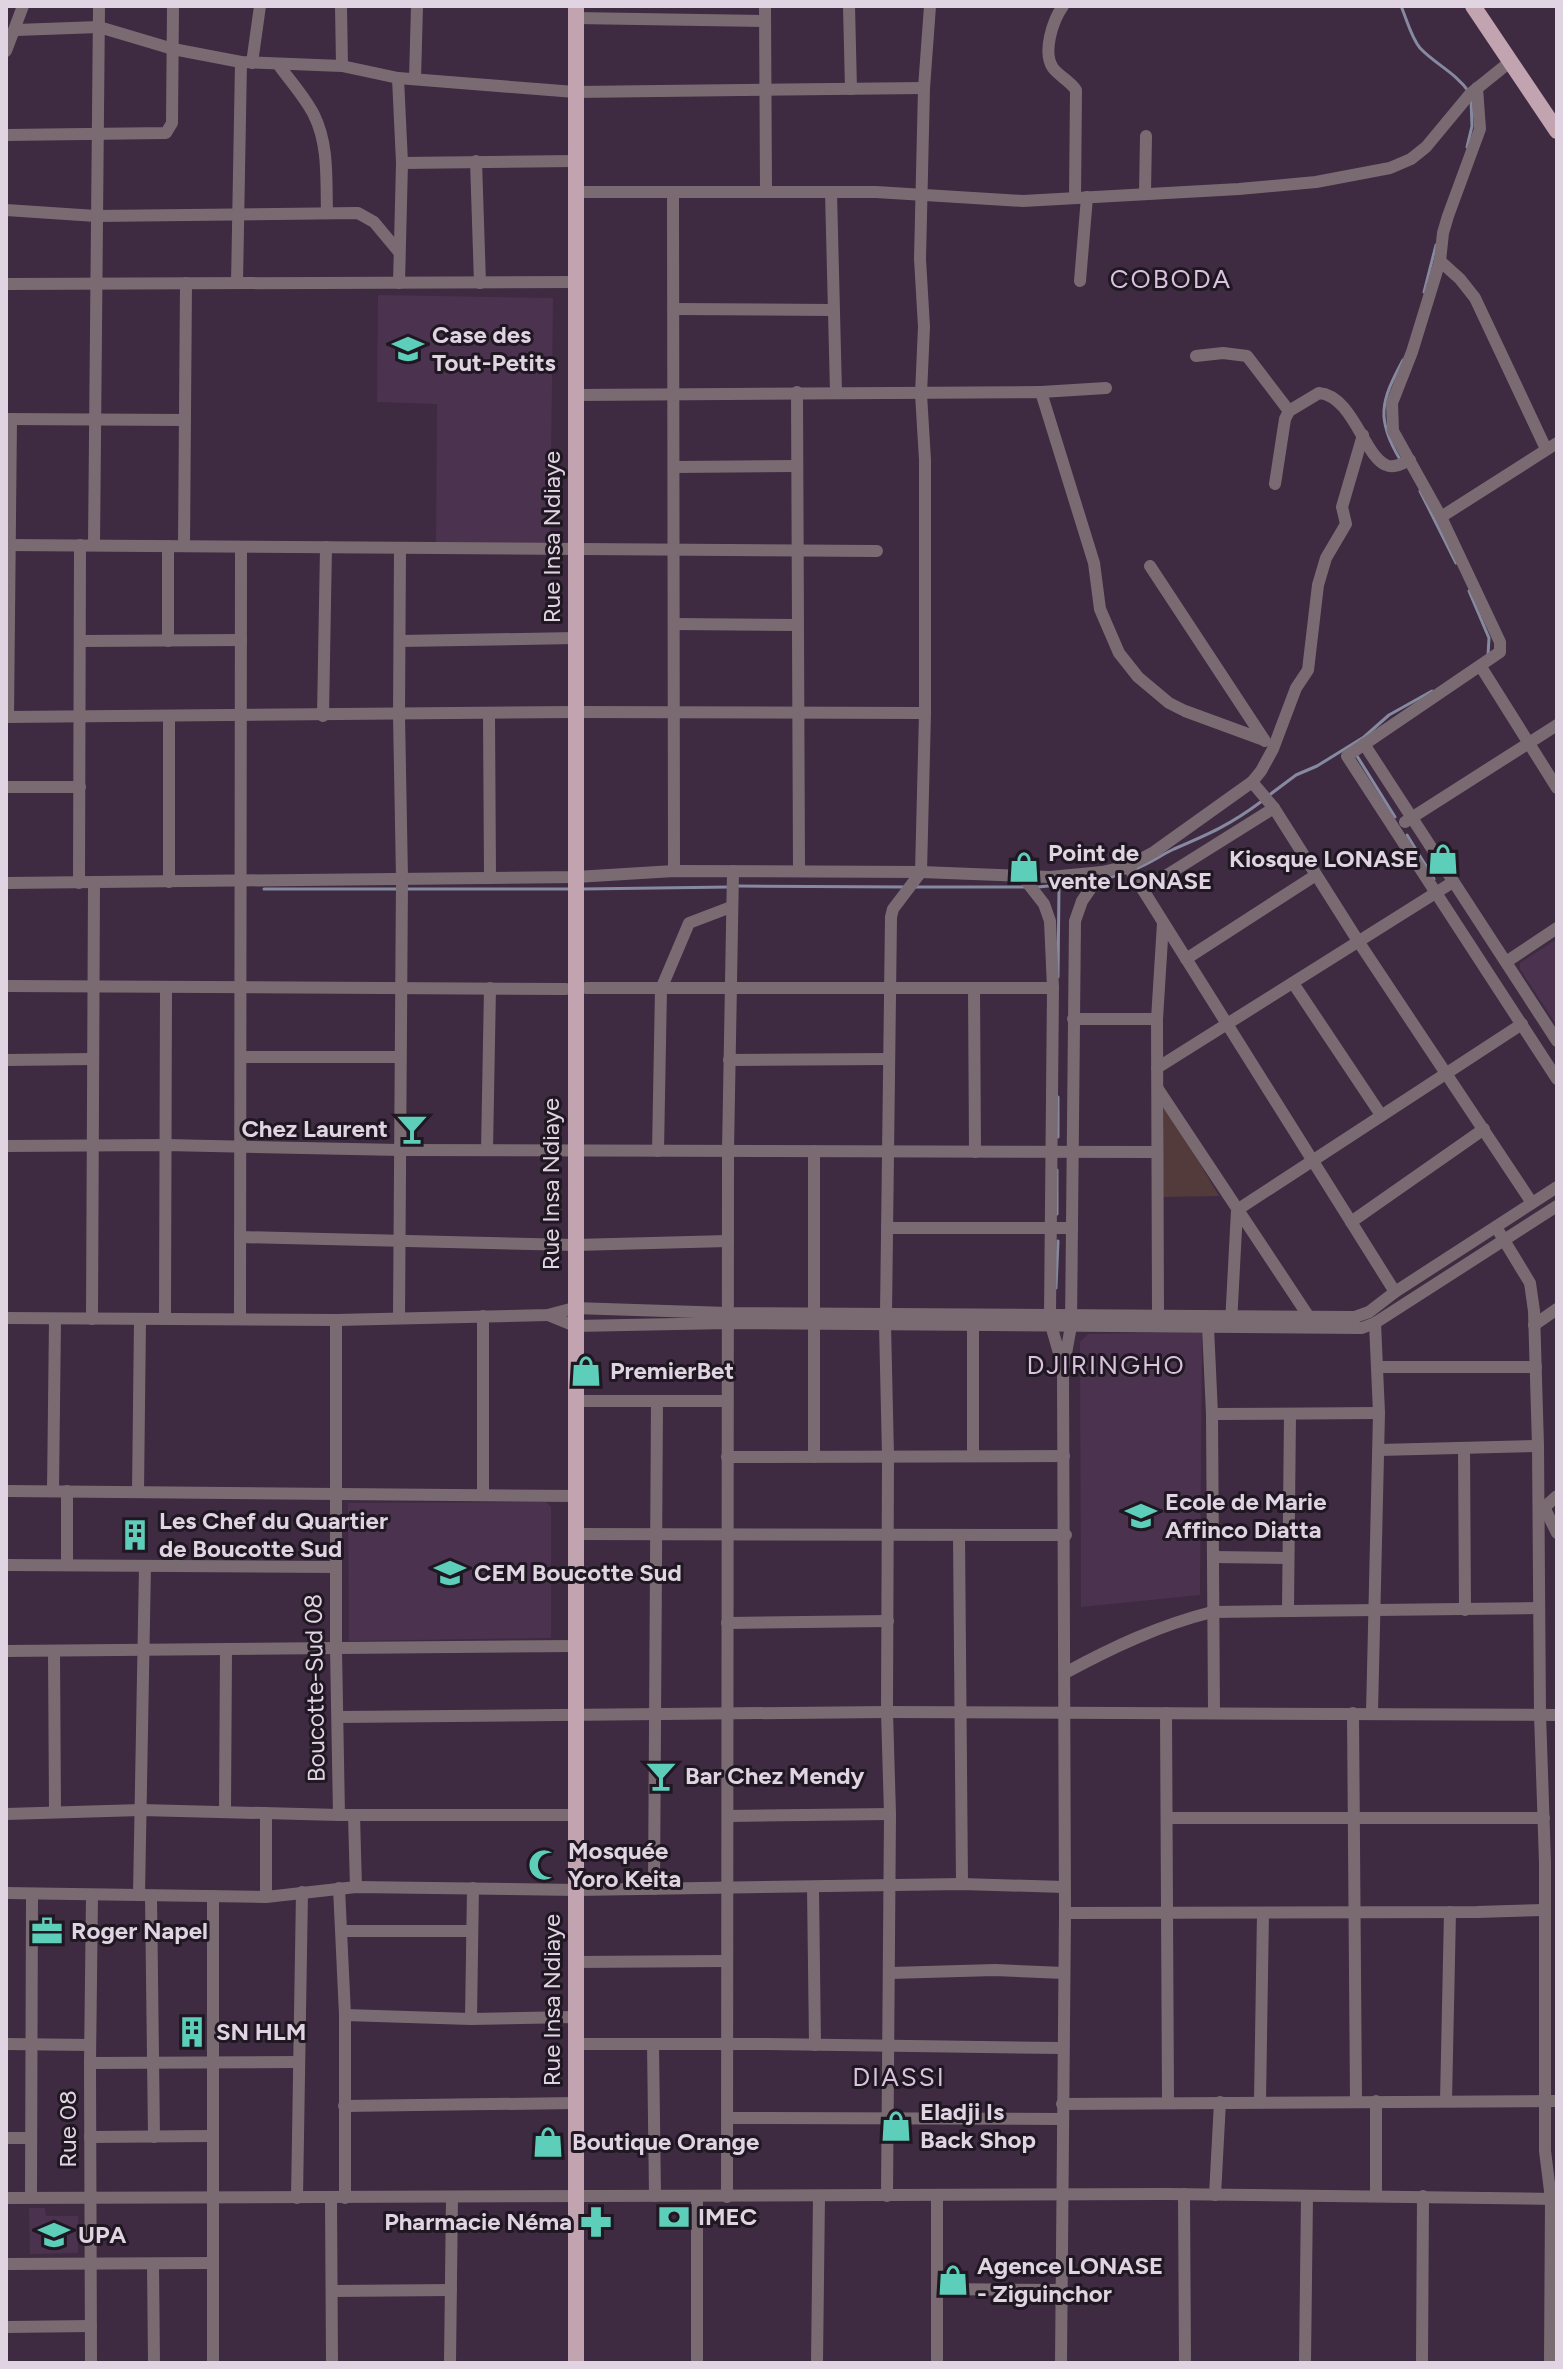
<svg xmlns="http://www.w3.org/2000/svg" width="1563" height="2369" viewBox="0 0 1563 2369" font-family="Figtree,sans-serif">
  <style>
    .built { fill: #4b334f }
    .green { fill: #543b3b }
    .lines { fill: none; stroke-linecap: round; stroke-linejoin: round }
    .stream { stroke: #868aa1; stroke-width: 3 }
    .minor { stroke: #7a6b72; stroke-width: 12 }
    .major { stroke: #c2a3b0; stroke-width: 16 }
    .labels { text-anchor: middle; stroke-width: 6; stroke-linejoin: round; paint-order: stroke }
    .poi-label { font-size: 24px; font-weight: bold; fill: #e0d3e2; stroke: #1f1721; text-anchor: start }
    .street-label { font-size: 24px; fill: #e0d3e2; stroke: #1f1721 }
    .neighbourhood-label { font-size: 26px; letter-spacing: 2px; fill: #dac1de; stroke: #1f1721 }
  </style>
  <rect width="100%" height="100%" fill="#3e2a41"/>
  <g class="built">
    <polygon points="378,295 553,298 550,544 436,543 437,404 377,402"/>
    <polygon points="1557,939 1557,1026 1520,969 1520,963"/>
    <polygon points="1202,1332 1200,1595 1081,1607 1080,1342 1088,1334"/>
    <polygon points="546,1502 551,1507 551,1638 349,1641 348,1503"/>
    <polygon points="29,2208 45,2208 46,2216 78,2216 78,2253 30,2254"/>
  </g>
  <polygon class="green" points="1164,1103 1219,1196 1162,1197"/>
  <g class="lines">
    <g class="stream">
      <path d="M 1401,6 C 1407,20 1411,37 1420,48 C 1435,64 1456,73 1469,92"/>
      <polyline points="1467,147 1472,126 1471,99"/>
      <polyline points="1424,292 1436,245"/>
      <path d="M 1401,461 C 1375,419 1381,401 1403,360"/>
      <polyline points="1420,491 1456,563"/>
      <polyline points="1469,591 1489,638 1488,655"/>
      <polyline points="1357,756 1395,817"/>
      <polyline points="1268,796 1296,775 1317,766 1364,737 1389,715 1432,691"/>
      <polyline points="1407,835 1434,879"/>
      <path d="M 1135,869 C 1149,864 1161,855 1174,849 C 1209,834 1230,825 1262,801"/>
      <polyline points="1101,880 1128,872"/>
      <polyline points="738,886 906,887"/>
      <polyline points="914,887 1026,887"/>
      <polyline points="1038,887 1090,882"/>
      <polyline points="264,889 398,889"/>
      <polyline points="406,889 570,889"/>
      <polyline points="582,889 730,887"/>
      <polyline points="1058,977 1059,886"/>
      <polyline points="1058,1137 1058,1097"/>
      <polyline points="1057,1214 1057,1170"/>
      <polyline points="1056,1288 1058,1241"/>
    </g>
    <g class="minor">
      <polyline points="341,6 342,66"/>
      <polyline points="765,6 766,191"/>
      <polyline points="849,6 851,89"/>
      <path d="M 1063,6 C 1053,20 1042,52 1053,68 C 1059,76 1070,81 1076,90 L 1075,198"/>
      <polyline points="575,18 765,21"/>
      <polyline points="16,30 99,27 173,49 241,62 342,66 398,78 575,92 924,88"/>
      <polyline points="6,51 23,6"/>
      <polyline points="252,63 260,6"/>
      <path d="M 278,64 C 290,81 305,97 314,115 C 329,145 326,181 327,213"/>
      <polyline points="398,78 402,163 399,283"/>
      <polyline points="415,79 417,6"/>
      <polyline points="1477,88 1480,129 1448,216 1443,233 1440,261 1412,352 1392,403 1393,431 1441,517 1500,642 1500,652 1347,756 1557,1079"/>
      <polyline points="6,135 166,133 172,123 173,6"/>
      <polyline points="476,161 480,283"/>
      <polyline points="402,163 575,161"/>
      <polyline points="575,192 876,192 1023,201 1239,189 1316,182 1390,168 1411,159 1426,147 1470,94 1511,61"/>
      <polyline points="831,192 836,392"/>
      <polyline points="673,193 674,871"/>
      <polyline points="1145,193 1146,136"/>
      <polyline points="6,210 96,216 358,213 374,222 399,252"/>
      <polyline points="1440,261 1460,279 1475,298 1546,449"/>
      <polyline points="1080,281 1087,197"/>
      <polyline points="237,283 241,62"/>
      <polyline points="6,284 576,282"/>
      <polyline points="674,309 833,310"/>
      <polyline points="1196,356 1223,353 1247,356 1289,411"/>
      <polyline points="797,392 799,871"/>
      <polyline points="1041,392 1106,388"/>
      <polyline points="576,395 1041,392 1094,563 1100,609 1119,653 1138,677 1169,703 1185,711 1264,740"/>
      <polyline points="6,419 185,420"/>
      <polyline points="675,467 797,466"/>
      <path d="M 1275,484 L 1285,419 L 1289,411 L 1319,393 C 1353,396 1364,456 1386,465 C 1394,469 1403,463 1410,460"/>
      <polyline points="1441,517 1557,443"/>
      <polyline points="6,545 877,551"/>
      <polyline points="94,545 99,6"/>
      <polyline points="168,546 168,641"/>
      <polyline points="184,546 186,283"/>
      <polyline points="1150,566 1265,741"/>
      <polyline points="675,624 797,625"/>
      <polyline points="81,641 241,640"/>
      <polyline points="400,641 576,638"/>
      <polyline points="1481,667 1557,788"/>
      <polyline points="489,714 490,877"/>
      <polyline points="323,716 326,547"/>
      <polyline points="6,717 575,712 925,713"/>
      <polyline points="8,717 11,419"/>
      <polyline points="1364,744 1557,1041"/>
      <polyline points="1252,782 1274,808 1358,941 1532,1203"/>
      <polyline points="6,787 80,787"/>
      <polyline points="1405,822 1557,725"/>
      <polyline points="1128,866 1395,1292"/>
      <polyline points="1023,877 1044,904 1050,921 1053,988 1050,1315 1051,1325 1063,1367"/>
      <polyline points="169,882 169,716"/>
      <polyline points="6,883 576,877 674,871 921,872 1050,877 1102,872 1128,866 1154,852 1252,782 1261,771 1273,749 1296,688 1308,670 1318,585 1326,558 1346,524 1342,507 1363,435"/>
      <polyline points="79,883 80,545"/>
      <polyline points="1143,890 1274,808"/>
      <polyline points="1186,959 1316,875"/>
      <polyline points="1506,962 1557,928"/>
      <polyline points="1293,983 1381,1115"/>
      <polyline points="6,986 566,989"/>
      <polyline points="586,988 1053,988"/>
      <polyline points="974,988 975,1152"/>
      <polyline points="1073,1019 1157,1019"/>
      <polyline points="241,1057 400,1057"/>
      <polyline points="6,1060 93,1059"/>
      <polyline points="729,1060 888,1059"/>
      <polyline points="1157,1068 1453,882"/>
      <polyline points="1158,1089 1309,1317"/>
      <polyline points="6,1146 166,1145 400,1150 1157,1152"/>
      <polyline points="487,1150 490,988"/>
      <polyline points="658,1151 661,989 689,923 731,907"/>
      <polyline points="814,1151 814,1457"/>
      <polyline points="1351,1222 1484,1129"/>
      <polyline points="1496,1227 1530,1283 1534,1311 1538,1446 1540,1714 1545,1863 1545,2151 1551,2199 1550,2363"/>
      <polyline points="887,1228 1072,1228"/>
      <polyline points="240,1237 575,1245 728,1241"/>
      <polyline points="886,1313 891,917 893,909 921,872 925,713 925,460 921,394 924,327 920,259 924,88 930,6"/>
      <polyline points="548,1315 575,1326 728,1323 1362,1328 1375,1323 1557,1206"/>
      <polyline points="483,1316 483,1495"/>
      <polyline points="1158,1316 1157,1019 1163,923"/>
      <polyline points="6,1318 336,1320 548,1315 574,1308 728,1313 1355,1317 1369,1312 1395,1292 1557,1187"/>
      <polyline points="240,1318 241,547"/>
      <polyline points="399,1318 402,878 399,715 400,548"/>
      <polyline points="92,1319 94,882"/>
      <polyline points="165,1319 166,987"/>
      <polyline points="336,1320 336,1649 339,1815"/>
      <polyline points="885,1324 888,1456 887,1712 890,1814 887,2196"/>
      <polyline points="1231,1324 1237,1210 1522,1024"/>
      <polyline points="973,1325 973,1455"/>
      <polyline points="1534,1325 1557,1309"/>
      <polyline points="1208,1327 1212,1414 1214,1712"/>
      <polyline points="1378,1367 1536,1367"/>
      <polyline points="575,1401 727,1401"/>
      <polyline points="1212,1414 1379,1413"/>
      <polyline points="1464,1448 1465,1610"/>
      <polyline points="1379,1450 1538,1446"/>
      <polyline points="727,1457 1064,1456"/>
      <polyline points="6,1491 575,1496"/>
      <polyline points="53,1491 55,1319"/>
      <polyline points="67,1491 67,1565"/>
      <polyline points="138,1492 140,1319"/>
      <polyline points="1545,1509 1557,1533"/>
      <polyline points="1539,1512 1557,1496"/>
      <polyline points="575,1534 1066,1535"/>
      <polyline points="959,1535 962,1884"/>
      <polyline points="1213,1557 1287,1558"/>
      <polyline points="6,1565 336,1567"/>
      <polyline points="1288,1609 1290,1414"/>
      <polyline points="727,1623 888,1621"/>
      <polyline points="6,1651 575,1646"/>
      <polyline points="54,1652 55,1812"/>
      <path d="M 1065,1673 C 1113,1647 1160,1625 1212,1612 L 1539,1608"/>
      <polyline points="1166,1713 1168,2102"/>
      <polyline points="1353,1713 1356,2101"/>
      <polyline points="1372,1713 1379,1413 1375,1323"/>
      <polyline points="338,1717 887,1712 1557,1715"/>
      <polyline points="225,1811 226,1650"/>
      <polyline points="6,1814 141,1810 339,1815 574,1815"/>
      <polyline points="354,1815 356,1887"/>
      <polyline points="728,1816 890,1814"/>
      <polyline points="1167,1818 1544,1818"/>
      <polyline points="339,1888 345,2015 345,2198"/>
      <polyline points="813,1888 815,2045"/>
      <polyline points="654,1889 657,1401"/>
      <polyline points="6,1893 266,1897 356,1887 577,1890 962,1884 1064,1887"/>
      <polyline points="139,1895 145,1566"/>
      <polyline points="151,1896 154,2137"/>
      <polyline points="266,1897 266,1813"/>
      <polyline points="1065,1913 1477,1912 1544,1910"/>
      <polyline points="342,1931 472,1931"/>
      <polyline points="575,1962 726,1961"/>
      <polyline points="890,1973 995,1970 1064,1973"/>
      <polyline points="345,2015 471,2019 575,2017"/>
      <polyline points="471,2019 473,1888"/>
      <polyline points="6,2044 90,2045"/>
      <polyline points="576,2044 767,2044 1062,2048"/>
      <polyline points="653,2044 655,2196"/>
      <polyline points="90,2063 299,2062"/>
      <polyline points="1260,2101 1263,1913"/>
      <polyline points="1446,2101 1450,1912"/>
      <polyline points="1062,2104 1557,2101"/>
      <polyline points="344,2106 576,2103"/>
      <polyline points="728,2118 1062,2119"/>
      <polyline points="90,2137 212,2136"/>
      <polyline points="6,2138 31,2138"/>
      <polyline points="1184,2194 1185,2363"/>
      <polyline points="1215,2195 1220,2102"/>
      <polyline points="1376,2195 1376,2101"/>
      <polyline points="697,2196 697,2363"/>
      <polyline points="727,2197 728,1151 733,871"/>
      <polyline points="6,2198 1166,2194 1557,2199"/>
      <polyline points="31,2198 32,1894"/>
      <polyline points="297,2198 302,1892"/>
      <polyline points="331,2198 332,2363"/>
      <polyline points="6,2264 212,2263"/>
      <polyline points="153,2264 154,2363"/>
      <polyline points="937,2289 1062,2290"/>
      <polyline points="332,2291 451,2290"/>
      <polyline points="6,2327 91,2326"/>
      <polyline points="91,2363 90,2063 92,1895"/>
      <polyline points="213,2363 213,1896"/>
      <polyline points="450,2363 452,2197"/>
      <polyline points="817,2363 819,2196"/>
      <polyline points="937,2363 937,2196"/>
      <polyline points="1061,2363 1065,1913 1063,1370 1071,1326 1075,921 1082,901 1102,872"/>
      <polyline points="1305,2363 1307,2196"/>
      <polyline points="1422,2363 1423,2196"/>
    </g>
    <g class="major">
      <polyline points="576,6 576,2363"/>
      <polyline points="1473,6 1557,131"/>
    </g>
  </g>
  <defs>
    <symbol id="school-bare" viewBox="-9 -9 18 18"><path d="M0-5L7-2L0 1L-7-2ZM-4 1L0 2.5L4 1V4Q0 6-4 4Z" fill="#5dceb9" stroke="#1f1721" stroke-width="2.5" paint-order="stroke"/></symbol>
    <symbol id="shop-bare" viewBox="-9 -9 18 18"><path d="M-5-2.5h2.3a2.7 3.5 0 0 1 5.4 0H5L5.5 6h-11ZM-1.5-2.5h3a1.5 2.3 0 0 0-3 0Z" fill="#5dceb9" stroke="#1f1721" stroke-width="2.5" paint-order="stroke"/></symbol>
    <symbol id="bar-bare" viewBox="-9 -9 18 18"><path d="M-6-5H6L.8 .8V4.5H3.5V6h-7V4.5H-.8V.8Z" fill="#5dceb9" stroke="#1f1721" stroke-width="2.5" paint-order="stroke"/></symbol>
    <symbol id="building-bare" viewBox="-9 -9 18 18"><path d="M-4-6H4V6H1V3H-1V6H-4ZM-2.5-4.3h1.7v1.8h-1.7ZM.8-4.3h1.7v1.8H.8ZM-2.5-1h1.7V.8h-1.7ZM.8-1h1.7V.8H.8Z" fill="#5dceb9" stroke="#1f1721" stroke-width="2.5" paint-order="stroke"/></symbol>
    <symbol id="mosque-bare" viewBox="-9 -9 18 18"><path d="M3.5-4.9A6 6 0 1 0 3.5 4.9A5 5 0 1 1 3.5-4.9Z" fill="#5dceb9" stroke="#1f1721" stroke-width="2.5" paint-order="stroke"/></symbol>
    <symbol id="office-bare" viewBox="-9 -9 18 18"><path d="M-6-3h4V-5.5h4V-3h4V5H-6ZM-1-4.5V-3h2v-1.5ZM-6 0V1H6V0Z" fill="#5dceb9" stroke="#1f1721" stroke-width="2.5" paint-order="stroke"/></symbol>
    <symbol id="bank-bare" viewBox="-9 -9 18 18"><path d="M-6-4H6V4H-6ZM0-2.3a2.3 2.3 0 1 0 0 4.6a2.3 2.3 0 1 0 0-4.6Z" fill="#5dceb9" stroke="#1f1721" stroke-width="2.5" paint-order="stroke"/></symbol>
    <symbol id="pharmacy-bare" viewBox="-9 -9 18 18"><path d="M-2-6h4v4h4v4h-4v4h-4v-4h-4v-4h4Z" fill="#5dceb9" stroke="#1f1721" stroke-width="2.5" paint-order="stroke"/></symbol>
  </defs>
  <g fill-rule="evenodd">
    <use href="#school-bare" x="386" y="327" width="44" height="44"/>
    <use href="#shop-bare" x="1421" y="837" width="44" height="44"/>
    <use href="#shop-bare" x="1002" y="845" width="44" height="44"/>
    <use href="#bar-bare" x="390" y="1107" width="44" height="44"/>
    <use href="#shop-bare" x="564" y="1349" width="44" height="44"/>
    <use href="#school-bare" x="1119" y="1494" width="44" height="44"/>
    <use href="#building-bare" x="113" y="1513" width="44" height="44"/>
    <use href="#school-bare" x="428" y="1551" width="44" height="44"/>
    <use href="#bar-bare" x="639" y="1754" width="44" height="44"/>
    <use href="#mosque-bare" x="522" y="1843" width="44" height="44"/>
    <use href="#office-bare" x="25" y="1909" width="44" height="44"/>
    <use href="#building-bare" x="170" y="2010" width="44" height="44"/>
    <use href="#shop-bare" x="874" y="2104" width="44" height="44"/>
    <use href="#shop-bare" x="526" y="2120" width="44" height="44"/>
    <use href="#bank-bare" x="652" y="2195" width="44" height="44"/>
    <use href="#pharmacy-bare" x="574" y="2200" width="44" height="44"/>
    <use href="#school-bare" x="32" y="2213" width="44" height="44"/>
    <use href="#shop-bare" x="931" y="2258" width="44" height="44"/>
  </g>
  <g class="labels">
    <g class="poi-label">
      <text x="432" y="343">Case des<tspan x="432" dy="28">Tout-Petits</tspan></text>
      <text x="1048" y="861">Point de<tspan x="1048" dy="28">vente LONASE</tspan></text>
      <text x="1419" y="867" text-anchor="end">Kiosque LONASE</text>
      <text x="388" y="1137" text-anchor="end">Chez Laurent</text>
      <text x="610" y="1379">PremierBet</text>
      <text x="1165" y="1510">Ecole de Marie<tspan x="1165" dy="28">Affinco Diatta</tspan></text>
      <text x="159" y="1529">Les Chef du Quartier<tspan x="159" dy="28">de Boucotte Sud</tspan></text>
      <text x="474" y="1581">CEM Boucotte Sud</text>
      <text x="685" y="1784">Bar Chez Mendy</text>
      <text x="568" y="1859">Mosquée<tspan x="568" dy="28">Yoro Keita</tspan></text>
      <text x="71" y="1939">Roger Napel</text>
      <text x="216" y="2040">SN HLM</text>
      <text x="920" y="2120">Eladji Is<tspan x="920" dy="28">Back Shop</tspan></text>
      <text x="572" y="2150">Boutique Orange</text>
      <text x="698" y="2225">IMEC</text>
      <text x="572" y="2230" text-anchor="end">Pharmacie Néma</text>
      <text x="78" y="2243">UPA</text>
      <text x="977" y="2274">Agence LONASE<tspan x="977" dy="28">- Ziguinchor</tspan></text>
    </g>
    <g class="street-label">
      <text transform="translate(552 537) rotate(-90)" y="8">Rue Insa Ndiaye</text>
      <text transform="translate(551 1184) rotate(-90)" y="8">Rue Insa Ndiaye</text>
      <text transform="translate(315 1688) rotate(-91)" y="8">Boucotte-Sud 08</text>
      <text transform="translate(552 2000) rotate(-90)" y="8">Rue Insa Ndiaye</text>
      <text transform="translate(68 2129) rotate(-90)" y="8">Rue 08</text>
    </g>
    <g class="neighbourhood-label">
      <text x="1171" y="288">COBODA</text>
      <text x="1106" y="1374">DJIRINGHO</text>
      <text x="899" y="2086">DIASSI</text>
    </g>
  </g>
  <rect width="1563" height="2369" fill="none" stroke="#e0d3e2" stroke-width="16"/>
</svg>
